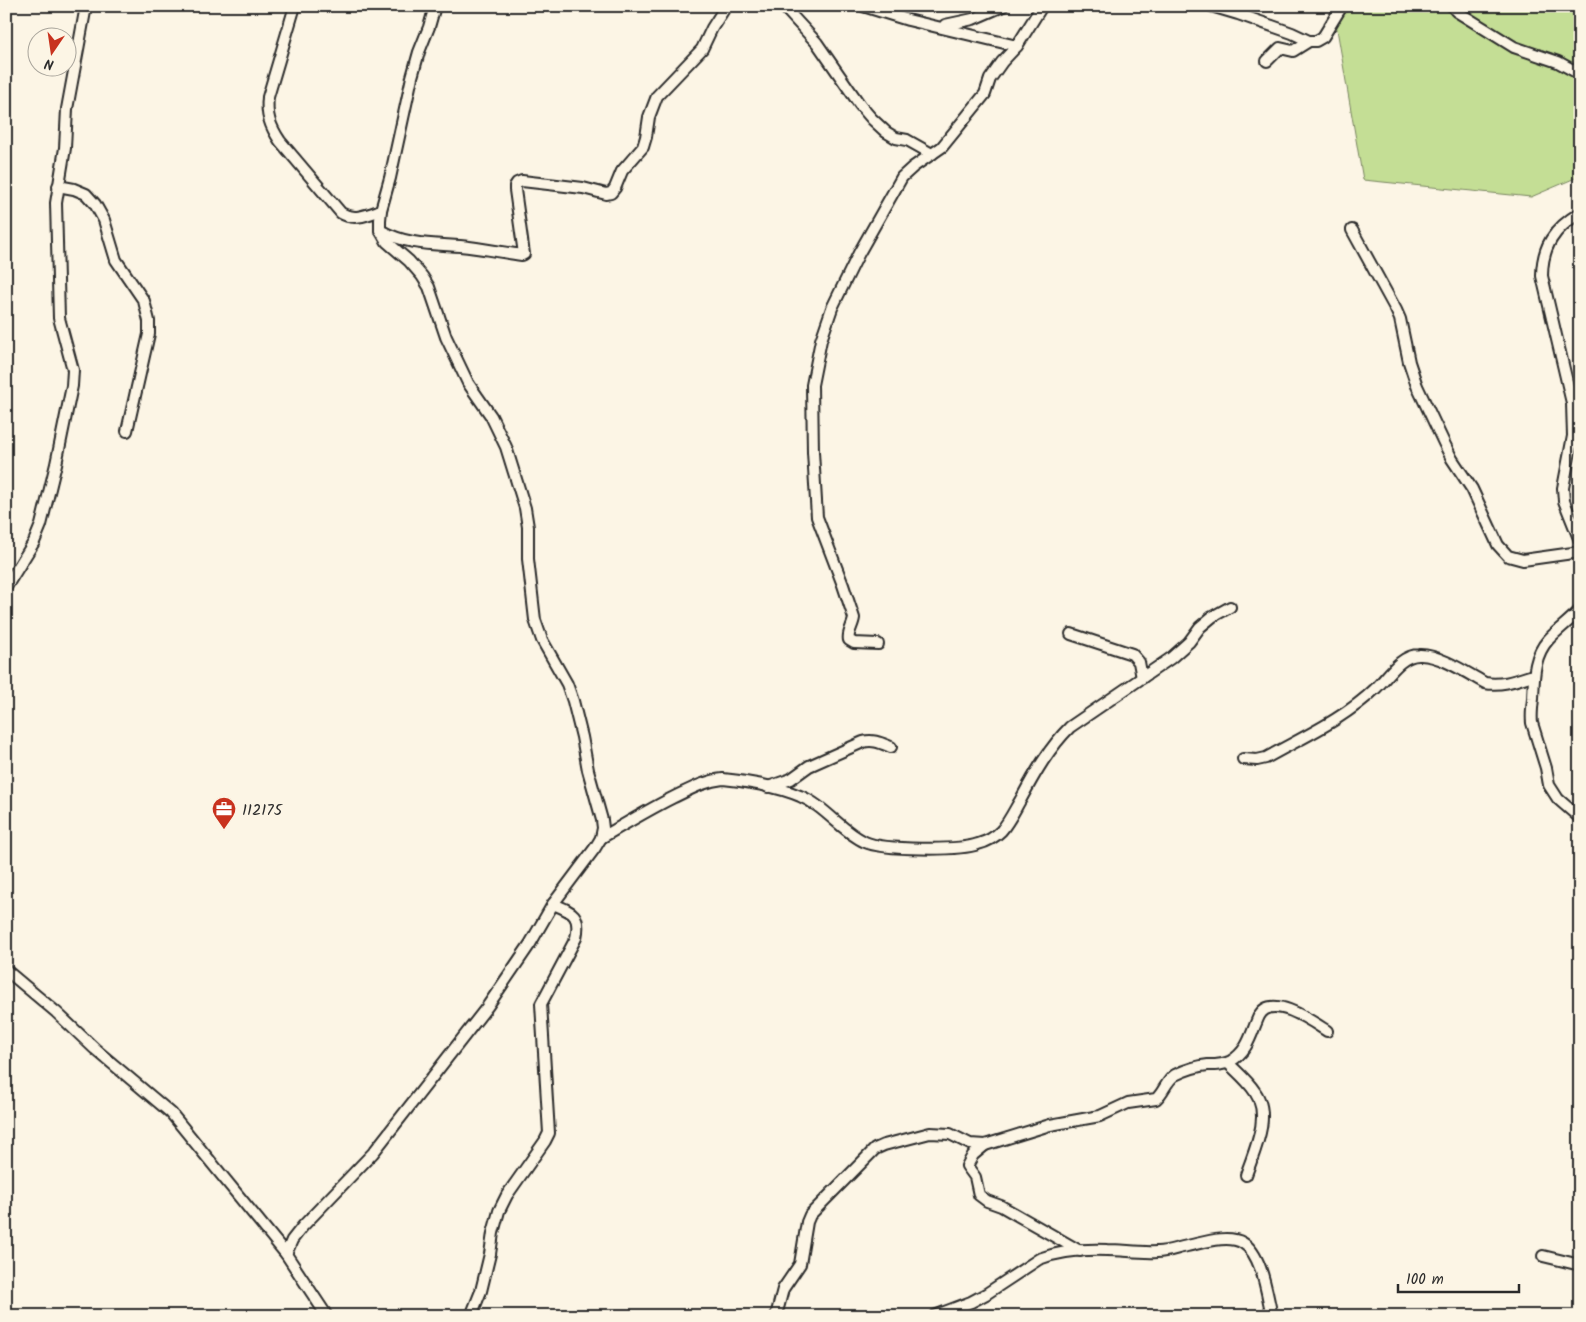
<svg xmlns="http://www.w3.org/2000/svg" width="1586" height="1322" viewBox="0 0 1586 1322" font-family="Kalam,sans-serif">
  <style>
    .green { fill: #c4de95; stroke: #788460 }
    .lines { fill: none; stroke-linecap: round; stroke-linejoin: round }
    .minor-casing { stroke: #2b2b2b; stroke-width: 14 }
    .minor { stroke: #fcf5e5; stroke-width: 10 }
    .labels { text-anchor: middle; stroke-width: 4; stroke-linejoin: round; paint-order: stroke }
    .poi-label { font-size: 16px; fill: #2b2b2b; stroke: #fcf5e5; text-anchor: start }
  </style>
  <rect width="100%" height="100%" fill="#fcf5e5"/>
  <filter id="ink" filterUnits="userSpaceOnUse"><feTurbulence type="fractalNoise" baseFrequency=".02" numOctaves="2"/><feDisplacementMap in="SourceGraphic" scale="10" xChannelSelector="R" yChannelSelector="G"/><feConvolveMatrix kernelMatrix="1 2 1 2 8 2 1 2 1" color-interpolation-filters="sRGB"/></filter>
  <g filter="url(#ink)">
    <polygon class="green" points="1333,6 1580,6 1580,176 1531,197 1363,180"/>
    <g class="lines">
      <defs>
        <g id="minor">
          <path d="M 295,6 L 268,97 C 266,115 270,126 280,141 L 341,213 C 354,221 367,215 381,210"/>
          <polyline points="783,6 817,43 860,105 872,119 886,132 896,138 907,140 932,154"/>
          <polyline points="863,6 908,20 1017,46"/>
          <polyline points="1211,6 1238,14 1292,33 1309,41 1316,41 1323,37 1342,6"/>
          <polyline points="1452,6 1456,11 1514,47 1558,62 1580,74"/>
          <polyline points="945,25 973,19 1003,6"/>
          <polyline points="1267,61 1280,48 1293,51 1309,41"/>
          <polyline points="58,186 74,189 86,194 95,204 104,220 116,260 144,301 149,321 149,334 127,431"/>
          <path d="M 1580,213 C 1554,228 1542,247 1542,276 L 1572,403 L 1573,436 L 1563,488 L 1564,501 L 1580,541"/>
          <path d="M 380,230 C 406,245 431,244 460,246 C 480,248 501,252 522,255 L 524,254 L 515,190 L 515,186 L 517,183 L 522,181 L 583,188 L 606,194 L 611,193 L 615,188 L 622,171 L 643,147 L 646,137 L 649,117 L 657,96 L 702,49 L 712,28 L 726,6"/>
          <polyline points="1352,230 1396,310 1400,319 1409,362 1417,386 1444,443 1452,459 1472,489 1498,545 1508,556 1523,560 1580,552"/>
          <polyline points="6,587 34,542 41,525 56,464 72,386 73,370 59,318 56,203 65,148 67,109 86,6"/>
          <path d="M 1580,610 C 1570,621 1558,629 1548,640 C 1533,657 1534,678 1533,699 C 1532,707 1531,715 1532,723 L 1546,768 L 1549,785 L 1558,799 L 1580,818"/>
          <polyline points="1071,634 1132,654 1139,662 1142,678"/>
          <path d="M 878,644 L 854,643 L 849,640 C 847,633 853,626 854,618 L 843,585 L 817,517 L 813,452 L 812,385 L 821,340 L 832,308 L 859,253 L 902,177 L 913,167 L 942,147 L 985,94 L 990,79 L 1002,62 L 1017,46 L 1042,6"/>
          <path d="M 1243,759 L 1257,760 L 1266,758 C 1303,737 1344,719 1375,689 C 1388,677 1400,655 1419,655 C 1439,654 1467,673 1485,683 C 1502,686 1517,680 1533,675"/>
          <path d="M 768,787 L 791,779 L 809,766 L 863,742 C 873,739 881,743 891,747"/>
          <path d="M 601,838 C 625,824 648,810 672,798 C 689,790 704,781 723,779 C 746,781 779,787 800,796 C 825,806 841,831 865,842 C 883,850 959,851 978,844 C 986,842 995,837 1001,831 C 1009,822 1015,809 1021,799 C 1035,773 1049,748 1070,727 L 1171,658 L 1189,642 L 1200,627 L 1212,617 L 1230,607"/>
          <polyline points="6,970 56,1012 95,1049 171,1113 286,1254 327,1316"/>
          <path d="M 1228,1063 C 1237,1072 1248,1081 1255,1092 C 1272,1116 1254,1151 1246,1175"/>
          <polyline points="985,1145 973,1155 967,1166 975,1177 979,1195 987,1201 1001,1206 1080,1251"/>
          <polyline points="286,1254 292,1240 303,1226 373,1153 487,1007 530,944 553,904 595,848 601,838 603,828 602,820 588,770 582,737 573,701 567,684 542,640 535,620 528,559 528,527 525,508 506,447 491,416 468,383 446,337 429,287 422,276 409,261 387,242 380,230 380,220 381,210 390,178 412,77 419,52 429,27 435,6"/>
          <polyline points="1543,1256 1580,1265"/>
          <path d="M 471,1316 L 481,1291 L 490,1254 L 493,1233 L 499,1211 L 507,1195 L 545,1141 L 549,1133 L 541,1004 L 576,938 C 581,915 573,912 553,904"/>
          <path d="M 776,1316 L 783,1289 L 800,1264 L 807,1222 L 810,1215 L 875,1149 L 884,1145 L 930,1133 L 950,1134 L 970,1144 L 985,1145 L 1050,1125 L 1100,1116 L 1128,1103 L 1156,1099 C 1164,1092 1166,1081 1175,1075 C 1185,1070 1197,1066 1208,1065 C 1216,1065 1224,1065 1231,1061 C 1249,1050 1251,1033 1259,1016 C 1271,992 1313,1022 1327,1031"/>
          <path d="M 934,1316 L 971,1302 L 986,1294 L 1039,1259 C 1060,1251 1084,1249 1107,1250 C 1123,1250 1140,1253 1157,1252 C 1167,1252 1177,1248 1187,1246 C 1202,1243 1228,1234 1243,1243 C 1262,1254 1267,1295 1272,1316"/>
        </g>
      </defs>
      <use href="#minor" class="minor-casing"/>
      <use href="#minor" class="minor"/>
    </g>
  </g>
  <defs>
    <symbol id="office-pin" viewBox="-11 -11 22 30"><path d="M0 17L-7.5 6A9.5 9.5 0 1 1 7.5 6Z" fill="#c8321e" stroke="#fcf5e5"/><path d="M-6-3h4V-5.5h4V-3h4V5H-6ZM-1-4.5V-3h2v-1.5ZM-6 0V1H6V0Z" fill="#fff"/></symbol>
  </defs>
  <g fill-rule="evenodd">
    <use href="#office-pin" x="210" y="795" width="28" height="38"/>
  </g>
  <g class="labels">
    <g class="poi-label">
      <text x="242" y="815">112175</text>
    </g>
  </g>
  <rect width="1586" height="1322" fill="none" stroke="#fcf5e5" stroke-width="25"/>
  <rect x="12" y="12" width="1561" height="1297" fill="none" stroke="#2b2b2b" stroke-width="2" filter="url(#ink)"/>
  <g transform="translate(52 52) rotate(193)"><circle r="24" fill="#fcf5e5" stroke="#a8a49b"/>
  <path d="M0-4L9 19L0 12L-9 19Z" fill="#c8321e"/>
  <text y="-8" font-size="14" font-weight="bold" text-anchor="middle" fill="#2b2b2b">N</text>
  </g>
  <path d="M1398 1284v8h121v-8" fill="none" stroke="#2b2b2b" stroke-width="2.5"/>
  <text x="1406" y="1284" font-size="15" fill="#2b2b2b" stroke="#fcf5e5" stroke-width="4" paint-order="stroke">100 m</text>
</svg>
